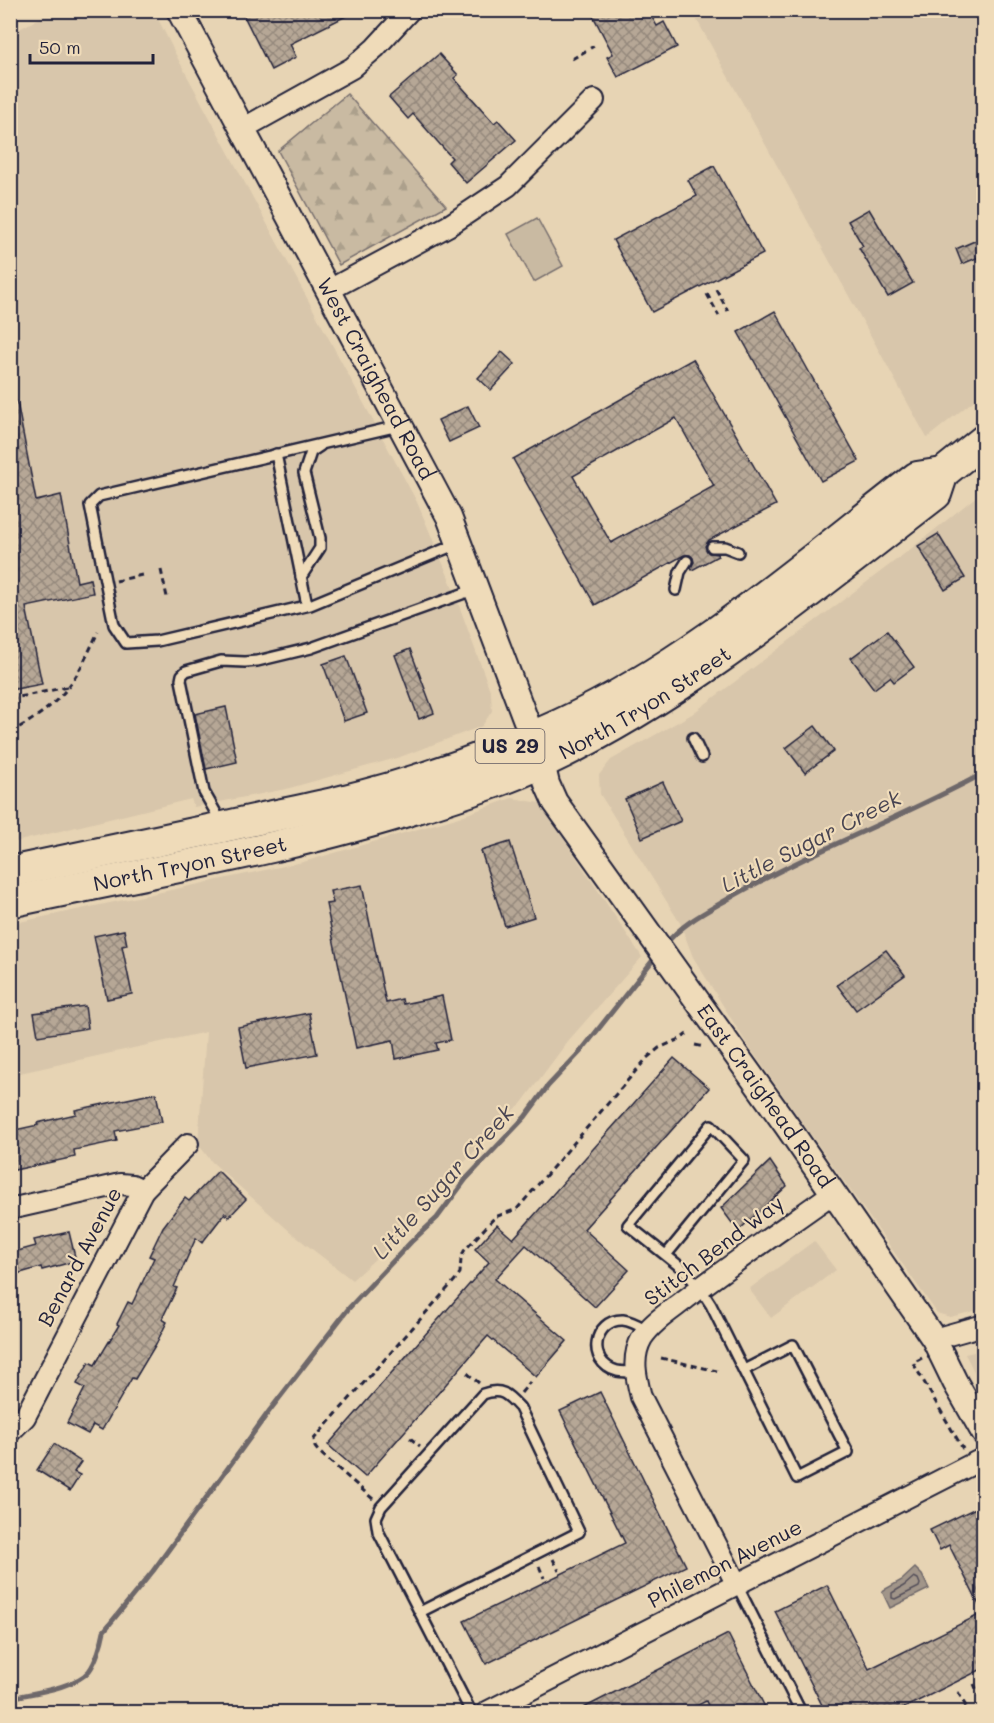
<svg xmlns="http://www.w3.org/2000/svg" width="994" height="1723" viewBox="0 0 994 1723" font-family="Mali,sans-serif">
  <style>
    .built { fill: #d8c6ab }
    .forest { fill: url(#forest-firs); stroke: #766e6e; stroke-width: 1.5 }
    .pitch { fill: #c9baa2; stroke: #766e6e; stroke-width: 1.5 }
    .water { fill: #a19589; stroke: #6e676a; stroke-width: 1.5 }
    .lines { fill: none; stroke-linecap: round; stroke-linejoin: round }
    .shore { stroke: #55505a; stroke-width: 1.5 }
    .stream { stroke: #6e676a; stroke-width: 5 }
    .building { fill: url(#building-cross-hatch); stroke: #22223b; stroke-width: 1.5; fill-rule: evenodd }
    .service-casing { stroke: #22223b; stroke-width: 14 }
    .minor-casing { stroke: #22223b; stroke-width: 24 }
    .tertiary-casing { stroke: #22223b; stroke-width: 28 }
    .primary-casing { stroke: #22223b; stroke-width: 34 }
    .path { stroke: #22223b; stroke-width: 3; stroke-dasharray: 6 4.5; stroke-linecap: butt }
    .service { stroke: #efdbb9; stroke-width: 9 }
    .minor { stroke: #efdbb9; stroke-width: 20 }
    .tertiary { stroke: #efdbb9; stroke-width: 24 }
    .primary { stroke: #efdbb9; stroke-width: 30 }
    .labels { text-anchor: middle; stroke-width: 4.5; stroke-linejoin: round; paint-order: stroke }
    .shield { fill: #efdbb9; stroke: #605a61; stroke-width: 1.5 }
    .shield-label { font-size: 20px; font-weight: bold; fill: #22223b }
    .street-label { font-size: 21px; fill: #22223b; stroke: #efdbb9 }
    .water-label { font-size: 22px; font-style: italic; fill: #484452; stroke: #efdbb9 }
  </style>
  <defs>
    <pattern id="forest-firs" width="22" height="20" patternUnits="userSpaceOnUse" patternTransform="scale(1.5)"><rect width="22" height="20" fill="#c9baa2"/><path d="M5 1l3.5 6h-7zM16 11l3.5 6h-7z" fill="#aca08c"/></pattern>
    <pattern id="building-cross-hatch" width="8" height="8" patternUnits="userSpaceOnUse" patternTransform="scale(1.5)"><rect width="8" height="8" fill="#b6a796"/><path d="M0 0l8 8M0 8l8-8" fill="none" stroke="#94887c"/></pattern>
  </defs>
  <rect width="100%" height="100%" fill="#e7d4b4"/>
  <filter id="ink" filterUnits="userSpaceOnUse"><feTurbulence type="fractalNoise" baseFrequency=".0167" numOctaves="2"/><feDisplacementMap in="SourceGraphic" scale="12" xChannelSelector="R" yChannelSelector="G"/><feConvolveMatrix kernelMatrix="1 2 1 2 8 2 1 2 1" color-interpolation-filters="sRGB"/></filter>
  <g filter="url(#ink)">
    <g class="built">
      <polygon points="53,11 154,11 177,57 417,502 449,578 491,693 492,711 482,726 400,757 286,789 194,807 191,799 11,843 10,34"/>
      <polygon points="692,11 983,11 983,393 927,438"/>
      <polygon points="983,491 983,1309 950,1317 937,1313 745,1041 693,957 680,923 600,794 599,775 611,760 692,714 912,548"/>
      <polygon points="512,798 540,803 642,957 568,1041 521,1104 509,1113 384,1251 352,1280 294,1235 212,1162 198,1144 206,1032 11,1075 10,924 303,862 453,819"/>
      <polygon points="814,1241 836,1270 771,1318 749,1289"/>
      <polygon points="983,1350 984,1350 983,1389 965,1354"/>
    </g>
    <polygon class="forest" points="347,94 446,206 339,265 278,151"/>
    <polygon class="pitch" points="537,218 563,266 534,282 508,234"/>
    <polygon class="water" points="915,1568 922,1575 929,1589 890,1608 882,1591 902,1580"/>
    <g class="lines">
      <polygon class="shore" points="914,1577 918,1579 920,1584 919,1587 895,1599 892,1598 892,1593 905,1585"/>
      <g class="stream">
        <path d="M 665,945 C 683,922 710,910 735,895 C 816,849 903,817 984,773"/>
        <path d="M 10,1698 C 32,1693 75,1688 89,1671 C 96,1662 102,1642 104,1631 L 153,1571 L 270,1410 L 349,1308 L 411,1242 L 437,1218 L 466,1179 L 525,1117 L 548,1086 L 581,1051 L 657,955"/>
      </g>
    </g>
    <g class="building">
      <polygon points="241,10 358,10 290,44 296,57 271,70"/>
      <polygon points="590,10 648,10 657,26 664,22 677,47 618,77 607,57 613,54"/>
      <polygon points="439,54 458,75 454,78 494,123 498,120 516,140 466,183 448,162 452,158 413,114 408,119 389,97"/>
      <polygon points="714,166 763,254 652,312 613,240 697,196 688,180"/>
      <polygon points="869,209 913,283 888,297 859,248 863,246 848,221"/>
      <polygon points="984,237 984,255 962,264 956,249"/>
      <polygon points="775,311 859,461 821,481 738,332"/>
      <polygon points="502,352 515,364 491,390 478,378"/>
      <path d="M 693,359 L 776,505 L 709,540 L 705,546 L 707,551 L 709,553 L 717,554 L 718,556 L 692,570 L 691,568 L 694,562 L 693,558 L 690,555 L 684,555 L 595,605 L 513,459 ZM 676,418 L 714,486 L 611,543 L 573,476 Z"/>
      <polygon points="17,402 36,501 61,495 77,582 90,579 93,593 26,607 42,684 10,690 10,403"/>
      <polygon points="468,406 479,428 449,442 438,420"/>
      <polygon points="938,534 965,578 945,590 918,546"/>
      <polygon points="887,631 914,667 894,682 890,677 874,689 851,658"/>
      <polygon points="410,649 434,713 419,719 395,655"/>
      <polygon points="346,656 367,713 344,721 323,664"/>
      <polygon points="226,707 237,762 206,769 195,714"/>
      <polygon points="815,726 834,751 805,773 786,748"/>
      <polygon points="663,782 681,821 642,838 625,799"/>
      <polygon points="510,842 534,917 505,926 481,851"/>
      <polygon points="362,885 386,1003 402,999 403,1004 442,996 451,1040 436,1043 438,1050 396,1059 393,1040 356,1048 326,904 333,903 330,891"/>
      <polygon points="124,930 127,945 122,946 132,994 107,999 94,936"/>
      <polygon points="886,950 905,975 856,1010 837,985"/>
      <polygon points="85,1006 88,1028 38,1036 34,1013"/>
      <polygon points="309,1013 317,1054 246,1068 238,1027"/>
      <polygon points="674,1058 709,1088 584,1229 629,1270 595,1307 526,1245 495,1279 567,1341 536,1377 488,1336 365,1477 328,1445 489,1262 475,1249 497,1225 513,1239"/>
      <polygon points="156,1093 162,1122 115,1131 117,1141 74,1150 75,1157 10,1171 10,1131 38,1125 37,1123 76,1114 75,1110"/>
      <polygon points="770,1161 787,1186 738,1231 721,1208"/>
      <polygon points="218,1171 246,1199 229,1217 225,1213 202,1243 196,1238 174,1287 177,1288 162,1319 167,1322 156,1344 135,1379 132,1378 102,1430 93,1425 88,1434 67,1423 85,1388 77,1384 89,1362 95,1365 119,1325 117,1324 128,1302 132,1304 154,1258 149,1256 163,1227 185,1198 189,1201"/>
      <polygon points="69,1232 76,1261 42,1270 41,1267 10,1276 10,1253 36,1246 34,1240"/>
      <polygon points="600,1392 686,1566 486,1664 464,1621 625,1543 560,1411"/>
      <polygon points="54,1444 81,1462 74,1472 80,1475 70,1491 37,1470"/>
      <polygon points="984,1504 984,1668 894,1713 826,1713 775,1611 827,1585 869,1669 983,1613 949,1545 940,1550 930,1530"/>
      <polygon points="728,1634 768,1713 711,1713 706,1701 683,1713 574,1713"/>
    </g>
    <g class="lines">
      <defs>
        <g id="service">
          <polyline points="398,426 99,496 90,505 114,625 126,643 157,641 310,605 457,544"/>
          <polyline points="276,454 307,605"/>
          <polyline points="712,547 725,547 738,552"/>
          <polyline points="301,577 320,548 320,538 304,473 311,452 320,446"/>
          <polyline points="676,590 680,572 687,561"/>
          <polyline points="693,738 702,757"/>
          <polyline points="218,823 216,813 204,792 181,680 182,675 186,671 221,661 245,662 257,661 311,648 476,589"/>
          <polyline points="666,1255 744,1160 711,1125 628,1225 683,1269 700,1288 711,1305 797,1478 848,1452 793,1345 744,1370"/>
          <path d="M 636,1372 C 630,1372 623,1372 617,1371 C 585,1362 594,1319 623,1320 C 632,1321 640,1326 649,1331"/>
          <polyline points="737,1585 801,1712"/>
          <path d="M 420,1612 L 579,1532 L 520,1408 C 508,1395 502,1387 483,1394 L 381,1507 L 376,1518 L 378,1531 L 471,1712"/>
        </g>
        <g id="minor">
          <polyline points="242,129 352,68 375,48 410,10"/>
          <polyline points="329,290 448,226 508,186 594,100"/>
          <polyline points="10,1209 120,1184 132,1185 143,1190"/>
          <polyline points="934,1339 984,1325"/>
          <polyline points="10,1432 25,1417 143,1190 188,1144"/>
          <path d="M 737,1585 L 641,1397 C 636,1377 631,1357 642,1338 C 652,1322 672,1310 687,1298 C 734,1262 784,1228 833,1193"/>
          <polyline points="487,1712 984,1458"/>
        </g>
        <g id="tertiary">
          <path id="s1" d="M 179,10 L 449,517 L 542,763 L 547,784 L 555,802 L 787,1126 L 934,1339 L 955,1382 L 984,1433"/>
        </g>
        <g id="primary">
          <path d="M 10,872 C 81,857 152,842 223,827 C 261,818 299,811 337,802 C 413,784 489,757 561,724 C 693,663 803,565 917,477 L 943,473 L 984,440"/>
          <path id="s2" d="M 10,902 C 148,872 289,849 423,806 C 464,793 506,780 544,762 C 688,694 811,590 936,494 L 943,473"/>
        </g>
      </defs>
      <use href="#service" class="service-casing"/>
      <use href="#minor" class="minor-casing"/>
      <use href="#tertiary" class="tertiary-casing"/>
      <use href="#primary" class="primary-casing"/>
      <g class="path">
        <polyline points="572,59 594,46"/>
        <polyline points="716,289 728,311"/>
        <polyline points="707,294 719,316"/>
        <polyline points="161,570 167,597"/>
        <polyline points="116,581 142,575"/>
        <polyline points="10,699 67,687"/>
        <path d="M 10,732 C 31,722 55,705 69,686 C 81,670 89,651 98,632"/>
        <polyline points="695,1045 705,1047"/>
        <polyline points="661,1358 717,1371"/>
        <polyline points="922,1358 913,1363 963,1449"/>
        <polyline points="467,1373 479,1383"/>
        <polyline points="521,1393 530,1382"/>
        <polyline points="410,1438 420,1446"/>
        <polyline points="373,1499 318,1451 315,1447 314,1439 455,1280 460,1273 461,1259 464,1251 495,1217 517,1209 647,1058 659,1048 680,1039 687,1034"/>
        <polyline points="553,1559 559,1571"/>
        <polyline points="539,1566 544,1578"/>
        <polyline points="974,1684 981,1700 979,1712"/>
        <polyline points="958,1692 969,1712"/>
        <polyline points="446,1712 455,1708"/>
      </g>
      <use href="#service" class="service"/>
      <use href="#minor" class="minor"/>
      <use href="#tertiary" class="tertiary"/>
      <use href="#primary" class="primary"/>
    </g>
  </g>
  <g class="labels">
    <rect class="shield" x="475.5" y="729" width="69" height="34" rx="4.5"/>
    <g class="shield-label">
      <text x="510" y="753">US 29</text>
    </g>
    <g class="street-label">
      <text dy="7" stroke="none"><textPath href="#s1" startOffset="418">West Craighead Road</textPath></text>
      <text dy="7" stroke="none"><textPath href="#s2" startOffset="670">North Tryon Street</textPath></text>
      <text dy="7" stroke="none"><textPath href="#s2" startOffset="184">North Tryon Street</textPath></text>
      <text dy="7" stroke="none"><textPath href="#s1" startOffset="1240">East Craighead Road</textPath></text>
      <text transform="translate(714 1251) rotate(-37)" y="7">Stitch Bend Way</text>
      <text transform="translate(80 1257) rotate(-62)" y="7">Benard Avenue</text>
      <text transform="translate(725 1564) rotate(-27)" y="7">Philemon Avenue</text>
    </g>
    <g class="water-label">
      <text transform="translate(811 841) rotate(-27)" y="8">Little Sugar Creek</text>
      <text transform="translate(443 1182) rotate(-48)" y="8">Little Sugar Creek</text>
    </g>
  </g>
  <rect width="994" height="1723" fill="none" stroke="#efdbb9" stroke-width="36"/>
  <rect x="18" y="18" width="958" height="1687" fill="none" stroke="#22223b" stroke-width="2" filter="url(#ink)"/>
  <path d="M30 54v9h123v-9" fill="none" stroke="#22223b" stroke-width="3"/>
  <text x="39" y="54" font-size="18" fill="#22223b" stroke="#efdbb9" stroke-width="4.5" paint-order="stroke">50 m</text>
</svg>
